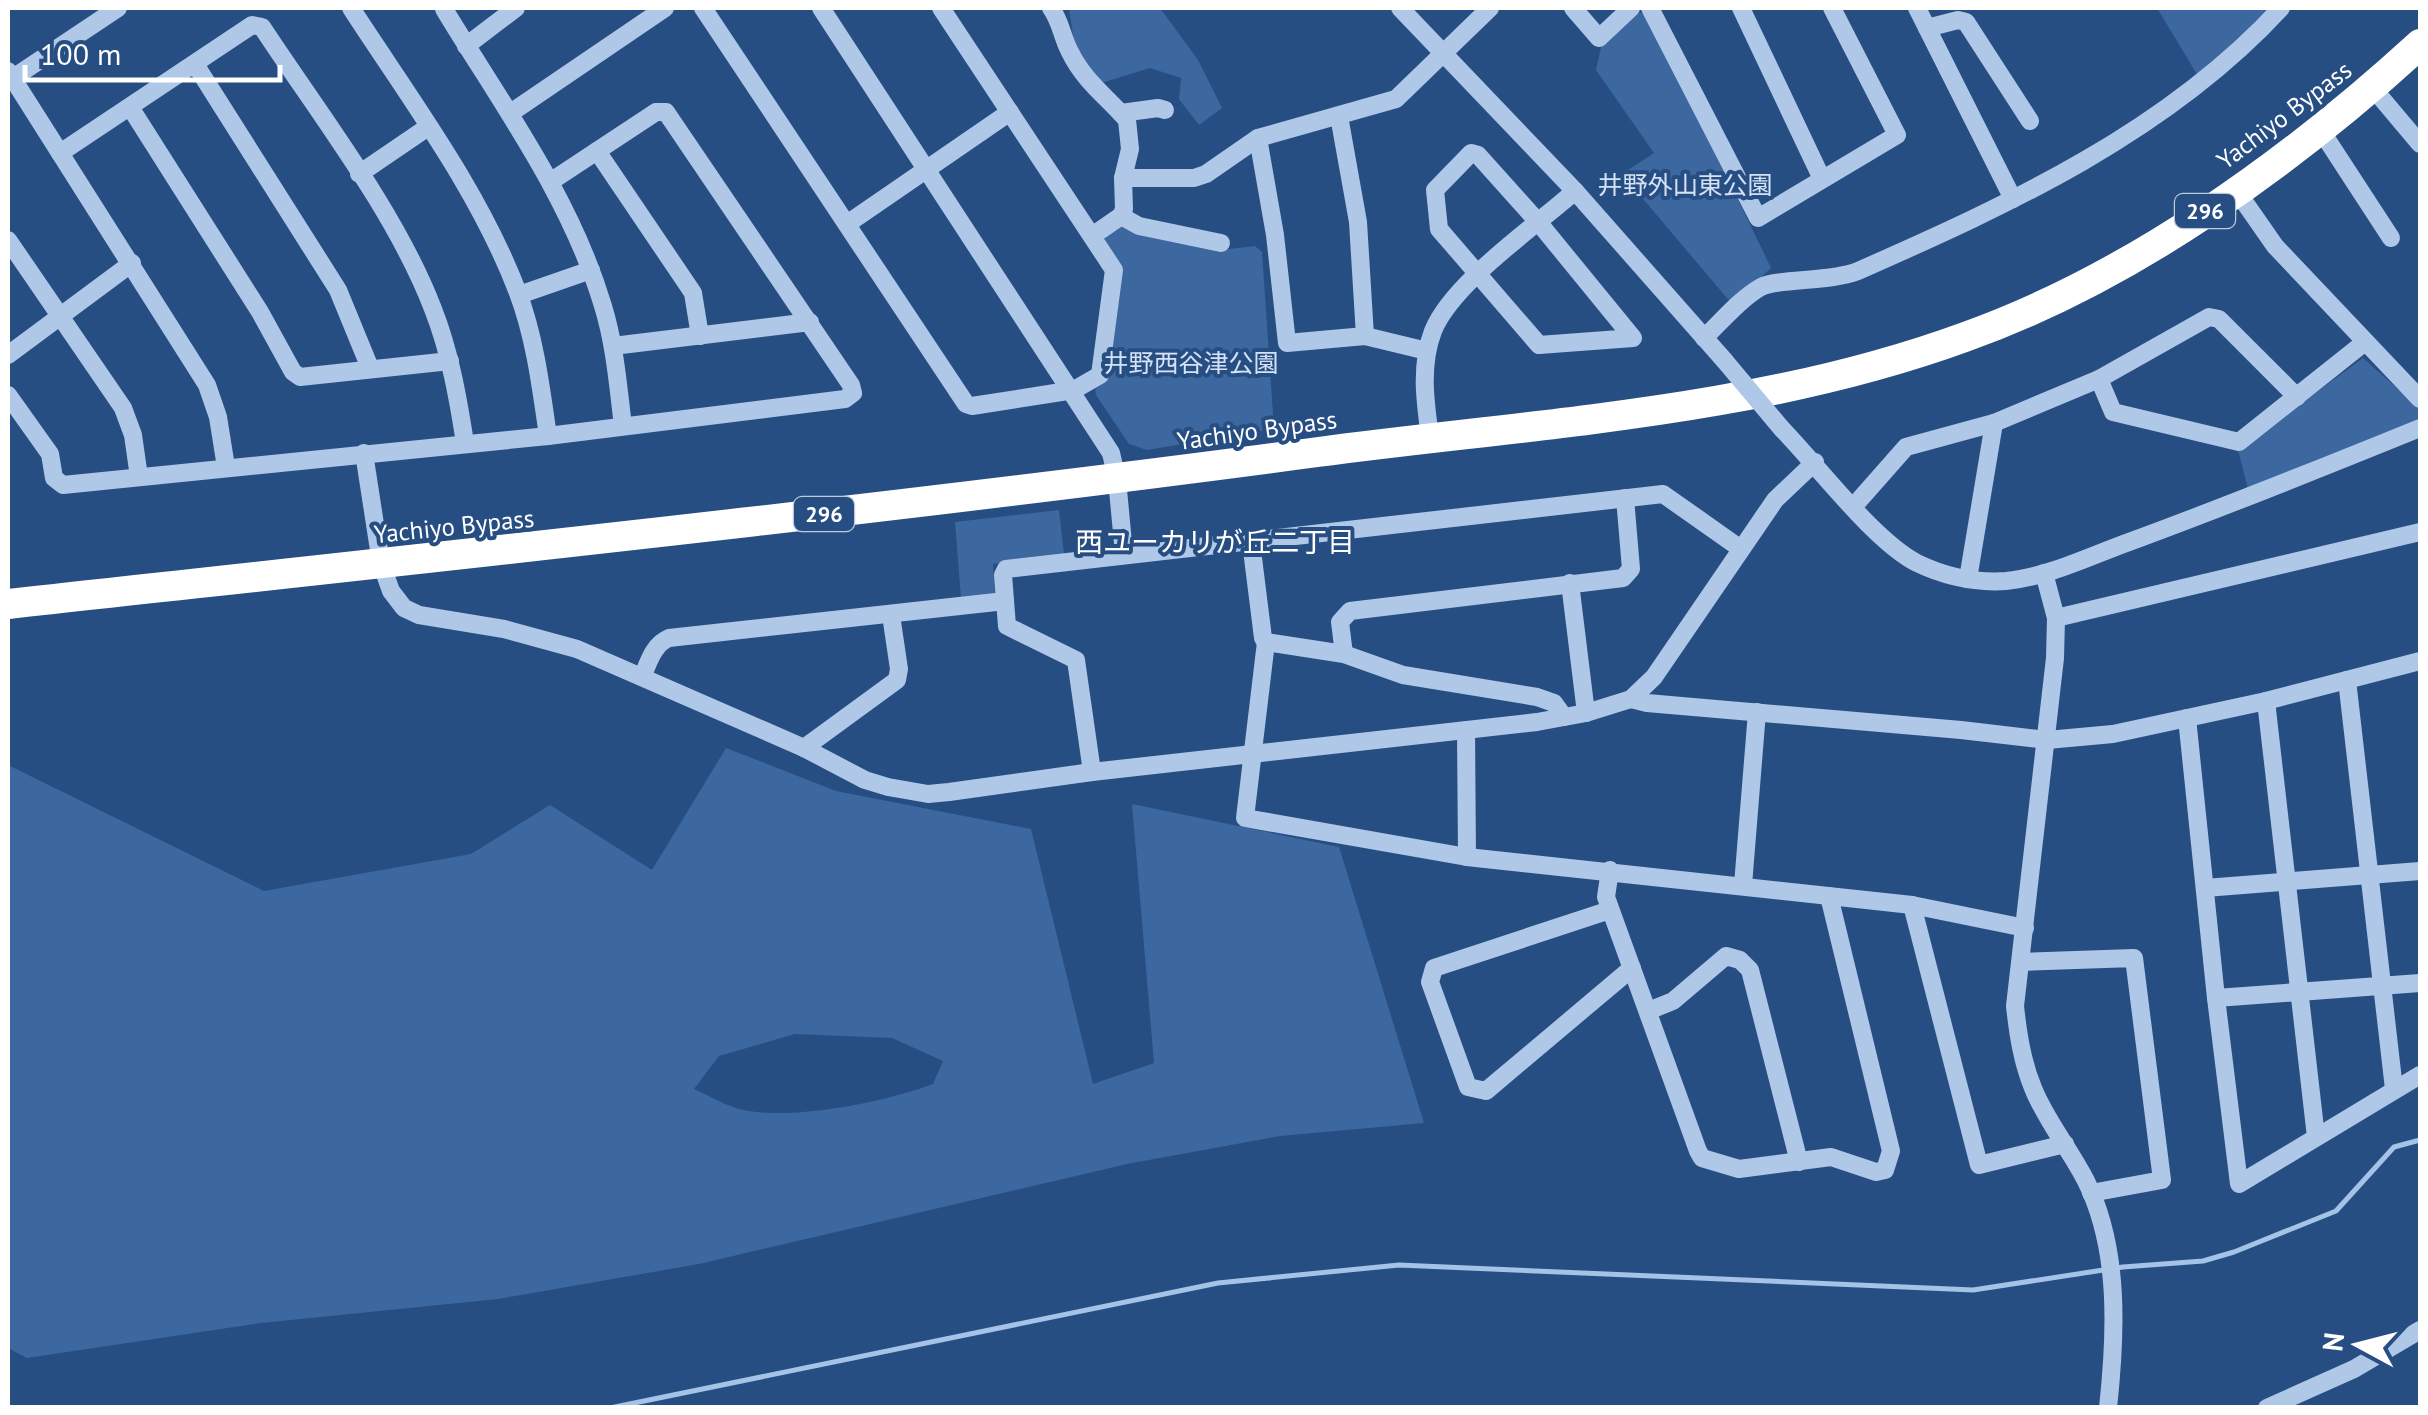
<svg xmlns="http://www.w3.org/2000/svg" width="2428" height="1415" viewBox="0 0 2428 1415" font-family="'PT Sans','Noto Sans JP',sans-serif">
  <style>
    .green { fill: #3c679f; fill-rule: evenodd }
    .lines { fill: none; stroke-linecap: round; stroke-linejoin: round }
    .stream { stroke: #a5c2e7; stroke-width: 5 }
    .minor { stroke: #b0c8e7; stroke-width: 18 }
    .highway { stroke: #fff; stroke-width: 30 }
    .minor-bridge { stroke: #b0c8e7; stroke-width: 18 }
    .labels { text-anchor: middle; stroke-width: 8; stroke-linejoin: round; paint-order: stroke }
    .shield { fill: #274e83; stroke: #becada; stroke-width: 2.5 }
    .shield-label { font-size: 22px; font-weight: bold; fill: #fff }
    .street-label { font-size: 25px; fill: #fff; stroke: #274e83 }
    .park-label { font-size: 25px; fill: #d4e2f5; stroke: #274e83 }
    .neighbourhood-label { font-size: 28px; fill: #fff; stroke: #274e83 }
  </style>
  <rect width="100%" height="100%" fill="#274e83"/>
  <g class="green">
    <polygon points="1069,8 1160,8 1198,60 1222,108 1199,125 1179,99 1181,78 1150,68 1098,84 1075,49"/>
    <polygon points="2157,8 2274,8 2198,76"/>
    <polygon points="1639,13 1648,13 1771,268 1732,304 1622,174 1654,153 1596,70 1601,47"/>
    <polygon points="1125,224 1221,250 1255,246 1262,252 1274,429 1147,450 1129,444 1096,395 1095,389 1109,376 1122,266 1105,243 1105,236"/>
    <polygon points="2363,358 2420,409 2420,419 2248,489 2238,450"/>
    <polygon points="1059,510 1064,554 993,564 995,595 961,598 955,522"/>
    <path d="M 726,748 L 836,791 L 1031,829 L 1093,1084 L 1154,1063 L 1132,804 L 1339,847 L 1424,1123 L 1280,1136 L 1127,1164 L 699,1264 L 498,1299 L 261,1323 L 27,1358 L 8,1348 L 8,765 L 264,891 L 471,854 L 550,805 L 652,870 ZM 795,1034 L 892,1038 L 943,1061 L 933,1084 C 886,1102 784,1123 736,1108 C 721,1103 707,1095 694,1089 L 719,1056 Z"/>
  </g>
  <g class="lines">
    <polyline class="stream" points="610,1408 1218,1283 1399,1265 1973,1290 2123,1267 2203,1261 2234,1252 2336,1211 2394,1147 2420,1140"/>
    <g class="minor">
      <path d="M 351,8 C 410,99 479,190 518,293 C 535,338 541,388 548,436"/>
      <polyline points="703,8 966,404 972,406 1074,390 1100,375 1114,270 941,8"/>
      <polyline points="821,8 1111,453 1117,479 1124,554"/>
      <path d="M 1051,8 C 1061,22 1062,37 1070,52 C 1084,81 1107,97 1127,120 L 1130,149 L 1123,178 L 1124,209 L 1121,216 L 1092,236"/>
      <polyline points="1400,8 1575,191 1724,360"/>
      <polyline points="1573,8 1599,38 1631,8"/>
      <polyline points="1650,8 1758,218 1897,135 1832,8"/>
      <polyline points="1741,8 1822,179"/>
      <polyline points="1917,8 2013,199"/>
      <path d="M 444,9 C 502,105 570,196 603,306 C 615,345 618,386 623,426"/>
      <polyline points="1927,28 1958,20 1966,22 2030,121"/>
      <polyline points="466,46 516,8"/>
      <polyline points="195,64 338,290 370,368"/>
      <polyline points="8,71 207,385 218,417 226,467"/>
      <polyline points="13,78 118,8"/>
      <polyline points="2372,87 2420,144"/>
      <polyline points="130,107 260,312 293,372 300,377 450,361"/>
      <polyline points="512,112 665,8"/>
      <polyline points="1121,113 1158,108 1165,110"/>
      <polyline points="1339,116 1358,222 1365,336"/>
      <polyline points="2320,129 2391,238"/>
      <polyline points="1258,138 1275,235 1287,343 1365,336 1427,351"/>
      <polyline points="597,151 693,293 700,336"/>
      <path d="M 60,153 L 252,25 L 262,27 C 319,114 396,212 433,309 C 450,352 458,398 465,443"/>
      <polygon points="1471,153 1478,155 1539,223 1633,338 1539,345 1439,229 1435,190"/>
      <polyline points="359,174 428,127"/>
      <polyline points="1123,178 1194,178 1206,174 1258,138 1396,99 1490,8"/>
      <polyline points="2236,190 2275,246 2420,399"/>
      <polyline points="1121,216 1139,226 1221,243"/>
      <polyline points="847,224 1010,112"/>
      <polyline points="8,240 123,408 133,435 139,477"/>
      <polyline points="519,295 591,270"/>
      <path d="M 1704,338 C 1721,322 1740,299 1761,287 C 1778,278 1832,282 1858,271 C 2010,204 2167,132 2281,8"/>
      <polyline points="613,346 810,322"/>
      <polyline points="8,355 132,263"/>
      <polyline points="2099,379 2113,412 2239,442 2365,342"/>
      <polyline points="8,395 50,454 54,478 63,485 548,436 845,399 853,393 851,385 666,112 656,112 550,182"/>
      <path d="M 1782,429 C 1818,466 1874,541 1917,563 C 1944,576 1976,583 2006,581 C 2048,577 2090,556 2129,542 C 2227,506 2324,467 2420,428"/>
      <path d="M 1430,437 C 1425,401 1420,365 1433,331 C 1452,283 1536,226 1575,191"/>
      <polyline points="364,453 381,563 391,591 404,608 419,615 504,629 577,649 804,748 865,780 888,787 928,794 949,792 1092,772 1537,722 1586,713 1631,699 1654,677 1775,500 1815,462"/>
      <polyline points="1854,506 1906,447 1994,423 2099,379 2209,317 2219,319 2297,397"/>
      <polyline points="1251,542 1263,638 1266,642 1344,654 1403,675 1537,697 1554,703 1564,717"/>
      <path d="M 2044,573 L 2056,618 L 2055,658 L 2015,1006 C 2018,1034 2022,1061 2033,1088 C 2046,1121 2070,1149 2086,1181 C 2120,1249 2116,1334 2108,1408"/>
      <polyline points="1968,579 1994,423"/>
      <polyline points="1570,583 1586,713"/>
      <polyline points="2056,618 2420,532"/>
      <polyline points="1266,642 1245,818 1467,857 1912,905 2025,928"/>
      <polyline points="1344,654 1340,622 1350,611 1623,578 1631,569 1625,498"/>
      <path d="M 643,675 C 649,661 654,644 669,638 L 1005,601"/>
      <polyline points="2347,680 2394,1089"/>
      <polyline points="1631,699 1647,703 1961,730 2047,740 2113,734 2266,701 2420,661"/>
      <polyline points="2266,701 2316,1137"/>
      <polyline points="2187,718 2216,998 2239,1184 2420,1075"/>
      <polyline points="1466,730 1467,857"/>
      <polyline points="804,748 897,680 899,669 891,615"/>
      <polyline points="1092,772 1076,660 1007,626 1003,575 1006,569 1663,494 1741,549"/>
      <polyline points="1610,870 1606,897 1698,1151 1702,1158 1739,1169 1831,1157 1876,1172 1885,1170 1891,1151 1829,896"/>
      <polyline points="1743,885 1757,712"/>
      <polyline points="2205,888 2420,871"/>
      <polyline points="1912,905 1979,1165 2065,1144"/>
      <polyline points="1610,910 1434,968 1430,982 1468,1087 1486,1091 1632,968"/>
      <polyline points="2021,962 2134,958 2162,1180 2091,1193"/>
      <polyline points="2216,998 2420,983"/>
      <polyline points="1648,1011 1673,1001 1726,956 1740,960 1750,970 1799,1162"/>
      <polyline points="2267,1408 2354,1369 2420,1330"/>
    </g>
    <path class="highway" d="M 8,604 C 445,556 882,510 1318,452 C 1535,423 1757,413 1965,337 C 2131,278 2291,162 2420,44"/>
    <polyline class="minor-bridge" points="1724,360 1782,429"/>
  </g>
  <g class="labels">
    <g class="shield">
      <rect x="2175" y="194" width="60" height="34" rx="8"/>
      <rect x="794" y="497" width="60" height="34" rx="8"/>
    </g>
    <g class="shield-label">
      <text x="2205" y="219">296</text>
      <text x="824" y="522">296</text>
    </g>
    <g class="street-label">
      <text transform="translate(2284 115) rotate(-37)" y="9">Yachiyo Bypass</text>
      <text transform="translate(1257 430) rotate(-8)" y="9">Yachiyo Bypass</text>
      <text transform="translate(454 526) rotate(-6)" y="9">Yachiyo Bypass</text>
    </g>
    <g class="park-label">
      <text x="1685" y="194">井野外山東公園</text>
      <text x="1191" y="372">井野西谷津公園</text>
    </g>
    <g class="neighbourhood-label">
      <text x="1215" y="552">西ユーカリが丘二丁目</text>
    </g>
  </g>
  <rect width="2428" height="1415" fill="none" stroke="#ffffff" stroke-width="20"/>
  <g transform="translate(2358 1345) rotate(277)" stroke="#274e83" stroke-width="8" paint-order="stroke">
  <path d="M0-8L18 38L0 25L-18 38Z" fill="#ffffff"/>
  <text y="-15" font-size="28" font-weight="bold" text-anchor="middle" fill="#ffffff">N</text>
  </g>
  <path d="M25 65v15h255v-15" fill="none" stroke="#ffffff" stroke-width="5"/>
  <text x="40" y="65" font-size="30" fill="#ffffff" stroke="#274e83" stroke-width="8" paint-order="stroke">100 m</text>
</svg>
